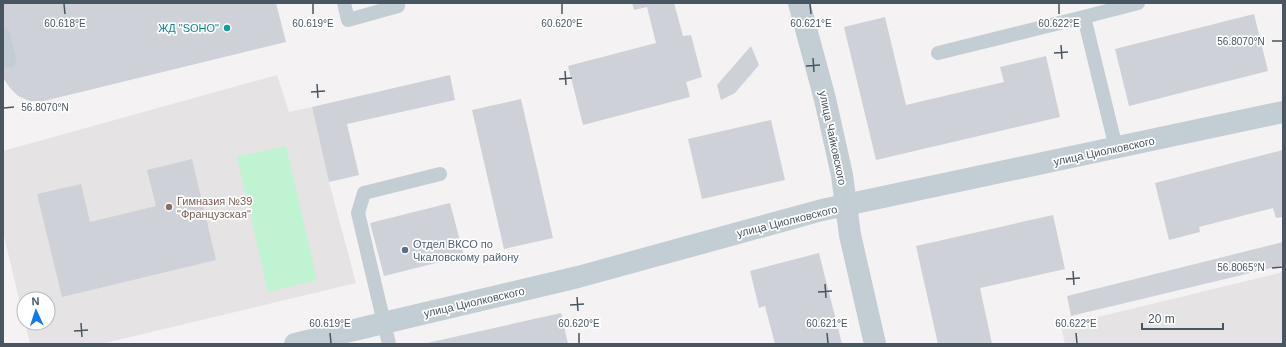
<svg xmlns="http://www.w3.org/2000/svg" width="1286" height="347" viewBox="0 0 1286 347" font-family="Helvetica,sans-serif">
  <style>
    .education { fill: #e5e3e4 }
    .green { fill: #bff3d2 }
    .building { fill: #ced1d7 }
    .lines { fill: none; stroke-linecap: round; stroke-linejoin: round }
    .service { stroke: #c2cdd4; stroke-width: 14 }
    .minor { stroke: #c2cdd4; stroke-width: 22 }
    .ticks { fill: none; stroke: #485661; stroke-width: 1.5 }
    .culture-dot { fill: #0f9aa8; stroke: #fff; stroke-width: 1.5 }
    .education-dot { fill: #8d6e63; stroke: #fff; stroke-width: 1.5 }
    .service-dot { fill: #5c6f8a; stroke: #fff; stroke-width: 1.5 }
    .labels { text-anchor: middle; stroke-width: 3.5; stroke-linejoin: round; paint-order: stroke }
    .culture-label { font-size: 11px; fill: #0d838f; stroke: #fff; text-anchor: end }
    .street-label { font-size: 11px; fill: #485661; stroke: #fff }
    .education-label { font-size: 11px; fill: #785e54; stroke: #fff; text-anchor: start }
    .service-label { font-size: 11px; fill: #4e5e75; stroke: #fff; text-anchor: start }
    .ticks-label { font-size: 10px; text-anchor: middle; fill: #485661; stroke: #fff; stroke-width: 3.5; stroke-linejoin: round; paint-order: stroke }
  </style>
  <rect width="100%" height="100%" fill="#f4f2f2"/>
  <g class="education">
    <polygon points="277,75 289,112 312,107 329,182 356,283 101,344 30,344 25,323 48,323 48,299 24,299 24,320 3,232 3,151"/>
    <polygon points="1283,272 1283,344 1065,344 1061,326"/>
  </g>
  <polygon class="green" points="286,146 317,280 268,292 237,157"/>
  <g class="building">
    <polygon points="3,3 276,3 286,42 44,101 30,101 18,96 10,88 3,78"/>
    <polygon points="632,3 674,3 683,36 691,35 702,77 686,82 690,97 583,125 568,66 656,43 647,7 634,10"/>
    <polygon points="1254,14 1268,71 1129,106 1115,49"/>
    <polygon points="885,17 906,105 1004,82 1000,67 1046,56 1060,117 876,160 844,27"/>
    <polygon points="751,46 759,65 735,93 721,100 717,85"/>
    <polygon points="450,75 455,100 347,124 359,175 329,182 312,107"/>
    <polygon points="521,99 553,238 504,249 472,110"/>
    <polygon points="771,120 785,180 702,199 688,139"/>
    <polygon points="1283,150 1283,217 1276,218 1273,208 1199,227 1200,232 1169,240 1155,183"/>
    <polygon points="192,159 216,260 62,297 37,194 81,184 90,222 156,206 147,170"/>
    <polygon points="450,203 464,256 384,276 370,223"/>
    <polygon points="1053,215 1065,269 980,288 992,344 938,344 916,246"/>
    <polygon points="1283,242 1283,265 1071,316 1067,296"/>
    <polygon points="819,253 842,344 775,344 765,306 759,308 750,271"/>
    <polygon points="561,313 568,344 427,344 427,343"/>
  </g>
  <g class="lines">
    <g class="service">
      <polyline points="344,3 348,20 398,6 397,3"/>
      <polyline points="1084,17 1138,3"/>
      <polyline points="3,35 9,61"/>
      <polyline points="938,53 1084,17 1116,148"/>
      <polyline points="389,344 358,213 364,193 440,174"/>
    </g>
    <g class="minor">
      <polyline points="799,3 825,99 842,175 850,235 875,344"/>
      <polyline points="295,344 578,277 822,210 1283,112"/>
    </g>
  </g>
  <path class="ticks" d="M 64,4 L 65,14M 313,4 L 313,14M 562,4 L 562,14M 810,4 L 811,14M 1059,4 L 1059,14M 1272,41 L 1282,41M 1061,45 L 1062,59M 1054,53 L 1068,52M 813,58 L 814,72M 806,66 L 820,65M 565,71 L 566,85M 559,79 L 572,78M 317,84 L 318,98M 311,92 L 325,91M 4,108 L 14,107M 1272,268 L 1282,267M 1073,271 L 1074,285M 1066,279 L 1080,278M 825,284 L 826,298M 818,292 L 832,291M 577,297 L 578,311M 570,305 L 584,304M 81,323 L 82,337M 74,331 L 88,330M 330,333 L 331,343M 579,333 L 579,343M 827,333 L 828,343M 1076,333 L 1077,343"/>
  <circle class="culture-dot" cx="227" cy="28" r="4"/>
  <circle class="education-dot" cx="169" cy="207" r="4"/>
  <circle class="service-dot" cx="405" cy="250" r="4"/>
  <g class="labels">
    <g class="culture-label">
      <text x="219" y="32">ЖД "SOHO"</text>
    </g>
    <g class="street-label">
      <text transform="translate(833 138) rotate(78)" y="4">улица Чайковского</text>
      <text transform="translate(1104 151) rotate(-12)" y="4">улица Циолковского</text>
      <text transform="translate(787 221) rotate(-14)" y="4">улица Циолковского</text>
      <text transform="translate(474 302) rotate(-13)" y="4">улица Циолковского</text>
    </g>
    <g class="education-label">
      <text x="177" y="205">Гимназия №39<tspan x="177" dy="13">"Французская"</tspan></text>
    </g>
    <g class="service-label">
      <text x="413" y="248">Отдел ВКСО по<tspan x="413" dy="13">Чкаловскому району</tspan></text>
    </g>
  </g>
  <g class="ticks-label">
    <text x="65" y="27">60.618°E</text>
    <text x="313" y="27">60.619°E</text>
    <text x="562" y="27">60.620°E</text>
    <text x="811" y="27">60.621°E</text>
    <text x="1059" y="27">60.622°E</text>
    <text x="1241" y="45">56.8070°N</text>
    <text x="45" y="111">56.8070°N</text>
    <text x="1241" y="271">56.8065°N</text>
    <text x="330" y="327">60.619°E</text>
    <text x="579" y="327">60.620°E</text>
    <text x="827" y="327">60.621°E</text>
    <text x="1076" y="327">60.622°E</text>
  </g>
  <rect width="1286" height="347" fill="none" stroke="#485661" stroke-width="8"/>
  <g transform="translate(36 311) rotate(357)"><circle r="19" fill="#ffffff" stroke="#b6bbc0"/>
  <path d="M0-3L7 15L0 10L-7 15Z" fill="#0c78f4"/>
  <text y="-6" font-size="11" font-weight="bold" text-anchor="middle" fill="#485661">N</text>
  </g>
  <path d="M1142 323v6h81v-6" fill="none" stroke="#485661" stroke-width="2"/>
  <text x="1148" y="323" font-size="12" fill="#485661" stroke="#ffffff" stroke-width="3" paint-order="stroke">20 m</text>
</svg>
